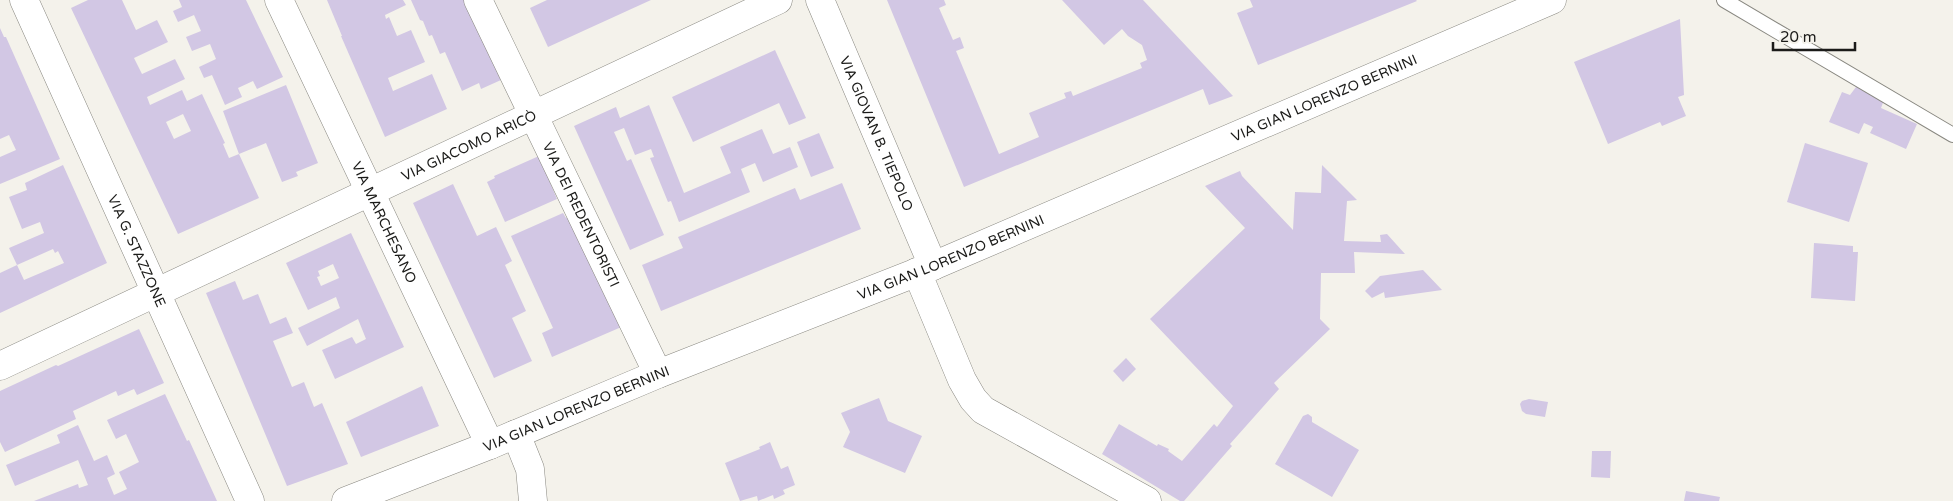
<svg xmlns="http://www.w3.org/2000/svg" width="1953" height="501" viewBox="0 0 1953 501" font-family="'Varela Round',sans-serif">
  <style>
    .building { fill: #d2c7e4; fill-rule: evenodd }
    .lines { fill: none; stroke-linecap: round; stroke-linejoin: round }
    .lane-casing { stroke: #898881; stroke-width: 16 }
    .street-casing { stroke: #898881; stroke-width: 29 }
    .lane { stroke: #fff; stroke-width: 14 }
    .street { stroke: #fff; stroke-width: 28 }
    .labels { text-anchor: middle; stroke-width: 4.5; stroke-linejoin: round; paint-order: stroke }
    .street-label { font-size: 14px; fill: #1b1b19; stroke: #f4f2eb }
  </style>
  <rect width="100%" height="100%" fill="#f4f2eb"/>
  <g class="building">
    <path d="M 88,0 L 122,0 L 136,30 L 157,20 L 168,42 L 134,58 L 142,74 L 175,59 L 185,79 L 147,97 L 150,105 L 182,90 L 187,101 L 202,94 L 225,143 L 223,144 L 229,158 L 239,154 L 223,111 L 286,85 L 318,163 L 296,172 L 298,176 L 282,182 L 266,143 L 239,154 L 259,198 L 178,234 L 71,8 ZM 183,114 L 191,131 L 174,139 L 166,122 Z"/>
    <polygon points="179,0 246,0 283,77 257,89 253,81 238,88 242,97 225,105 212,75 204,78 199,67 216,59 210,44 192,51 186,37 201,31 194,15 178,22 173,11 182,7"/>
    <polygon points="327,0 403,0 406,5 385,15 386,19 389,17 397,36 411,30 425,62 388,78 393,91 432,74 447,109 385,137 341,36 342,36"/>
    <polygon points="411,0 465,0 501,80 481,89 479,83 462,91 445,52 440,54 432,35 429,36 423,21 420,20"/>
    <polygon points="547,0 651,0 548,47 530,8"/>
    <polygon points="887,0 944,0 946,5 939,8 953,40 960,37 964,48 956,51 999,154 1039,137 1029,113 1066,98 1064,93 1071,91 1073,96 1142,68 1140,63 1147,60 1142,45 1128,36 1122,29 1104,45 1062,0 1143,0 1233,96 1209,105 1203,89 964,187"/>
    <polygon points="1250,0 1416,0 1417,1 1258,65 1237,13 1253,7"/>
    <polygon points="1680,19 1684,95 1678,97 1686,116 1662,126 1660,122 1608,144 1574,62"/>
    <polygon points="0,28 4,37 6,37 60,159 0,184 0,157 16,150 9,135 0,139"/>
    <polygon points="775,50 806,118 789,125 779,103 693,142 672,97"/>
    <polygon points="1859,83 1884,100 1881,108 1917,124 1906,149 1870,133 1873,127 1864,123 1859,134 1829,122 1842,92 1850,95"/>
    <polygon points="649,105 684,193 731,173 720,147 762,129 773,154 790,147 798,167 763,182 755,163 741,169 750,192 679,222 671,201 668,202 650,158 654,157 651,149 635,155 624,128 614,132 627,161 631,159 664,235 630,250 574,126 616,107 620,118"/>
    <polygon points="819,133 834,168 811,177 797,142"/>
    <polygon points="1805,143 1868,163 1849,222 1787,202"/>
    <polygon points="539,156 557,199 505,222 487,182 495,178 494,176"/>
    <path d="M 63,165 L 107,263 L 0,313 L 0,273 L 17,265 L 9,248 L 44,233 L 40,222 L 22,229 L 9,197 L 27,190 L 25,183 ZM 53,249 L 55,253 L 58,251 L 64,263 L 24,280 L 17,265 Z"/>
    <polygon points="1322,165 1357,200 1347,201 1344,241 1381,242 1380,235 1387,234 1405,254 1354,252 1355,273 1321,273 1320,319 1330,329 1274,383 1279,389 1230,444 1232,446 1184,501 1180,501 1102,454 1119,424 1157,446 1158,444 1169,449 1168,451 1182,461 1214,424 1217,427 1233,406 1150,319 1245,228 1205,186 1240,171 1242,176 1293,230 1295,192 1321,193"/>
    <polygon points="842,183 861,229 661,311 642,265 683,248 678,237 795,188 800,200"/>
    <polygon points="453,184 477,236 496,227 512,261 505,265 526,311 512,318 532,361 494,378 413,203"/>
    <polygon points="563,213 566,218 575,214 626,325 552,357 542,333 553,328 511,236"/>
    <path d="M 351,233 L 404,347 L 335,379 L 322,350 L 352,337 L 356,344 L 366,339 L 358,319 L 307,346 L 298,328 L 340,308 L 336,297 L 308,310 L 286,263 ZM 333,264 L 339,278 L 321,286 L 317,277 L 320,276 L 318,271 Z"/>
    <polygon points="1814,243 1853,246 1853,252 1858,252 1855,301 1811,298"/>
    <polygon points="1423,270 1442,290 1385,298 1384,292 1372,298 1365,291 1380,276"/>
    <polygon points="235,281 243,300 258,294 270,324 286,317 293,333 273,341 292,387 304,382 314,407 322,403 348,464 287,486 206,293"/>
    <polygon points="139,329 164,383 137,395 134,389 118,396 116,391 73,411 76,419 5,452 0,442 0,391 56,365 58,366"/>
    <polygon points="1126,358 1136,369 1123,382 1113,371"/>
    <polygon points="422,386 439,426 361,457 346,422"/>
    <polygon points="165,394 187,441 189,440 217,501 34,501 78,484 79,488 88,485 78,460 15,486 6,465 60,443 57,435 78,425 94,461 107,455 115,474 107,478 114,495 127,489 119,472 139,462 126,434 116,439 107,420"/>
    <polygon points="879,398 888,421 922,436 905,473 843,447 850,432 841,413"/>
    <polygon points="1529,399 1548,402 1545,417 1526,414 1522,411 1520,404 1522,401"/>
    <polygon points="1308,414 1312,417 1312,422 1359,450 1332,497 1275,464 1303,416"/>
    <polygon points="770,442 781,469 788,466 795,485 783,490 785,494 774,499 773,495 758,501 757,496 740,501 725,463 760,449 759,447"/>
    <polygon points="1592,451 1611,451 1610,478 1591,477"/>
    <polygon points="1686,491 1720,497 1719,501 1684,501"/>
  </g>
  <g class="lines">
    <defs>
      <polyline id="lane" points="1724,0 1953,135"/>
      <g id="street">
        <path id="s1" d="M 24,0 L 250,501"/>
        <path id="s2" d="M 279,0 L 490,445"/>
        <path id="s3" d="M 478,0 L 658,374"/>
        <path id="s4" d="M 820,0 L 933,266"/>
        <polyline points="917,272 962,380 973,399 983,410 1147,501"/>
        <path id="s5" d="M 0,366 L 778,0"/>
        <polyline points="516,434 530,469 533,501"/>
        <path id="s6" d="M 346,501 L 490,445 L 658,374 L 933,266 L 1552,0"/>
      </g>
    </defs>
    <use href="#lane" class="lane-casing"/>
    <use href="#street" class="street-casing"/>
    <use href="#lane" class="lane"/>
    <use href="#street" class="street"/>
  </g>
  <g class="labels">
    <g class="street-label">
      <text dy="5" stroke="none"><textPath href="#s6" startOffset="1058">VIA GIAN LORENZO BERNINI</textPath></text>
      <text dy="5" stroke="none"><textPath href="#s4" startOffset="145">VIA GIOVAN B. TIEPOLO</textPath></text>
      <text dy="5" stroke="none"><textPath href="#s5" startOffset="518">VIA GIACOMO ARICÒ</textPath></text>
      <text dy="5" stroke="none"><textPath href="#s3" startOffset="238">VIA DEI REDENTORISTI</textPath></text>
      <text dy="5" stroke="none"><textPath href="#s2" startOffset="246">VIA MARCHESANO</textPath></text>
      <text dy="5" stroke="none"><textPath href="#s1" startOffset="275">VIA G. STAZZONE</textPath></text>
      <text dy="5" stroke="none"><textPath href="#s6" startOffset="652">VIA GIAN LORENZO BERNINI</textPath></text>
      <text dy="5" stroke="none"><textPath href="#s6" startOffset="248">VIA GIAN LORENZO BERNINI</textPath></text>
    </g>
  </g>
  <path d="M1773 42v8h82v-8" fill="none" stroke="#1b1b19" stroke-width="2.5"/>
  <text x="1780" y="42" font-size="15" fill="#1b1b19" stroke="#f4f2eb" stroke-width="4" paint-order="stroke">20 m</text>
</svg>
